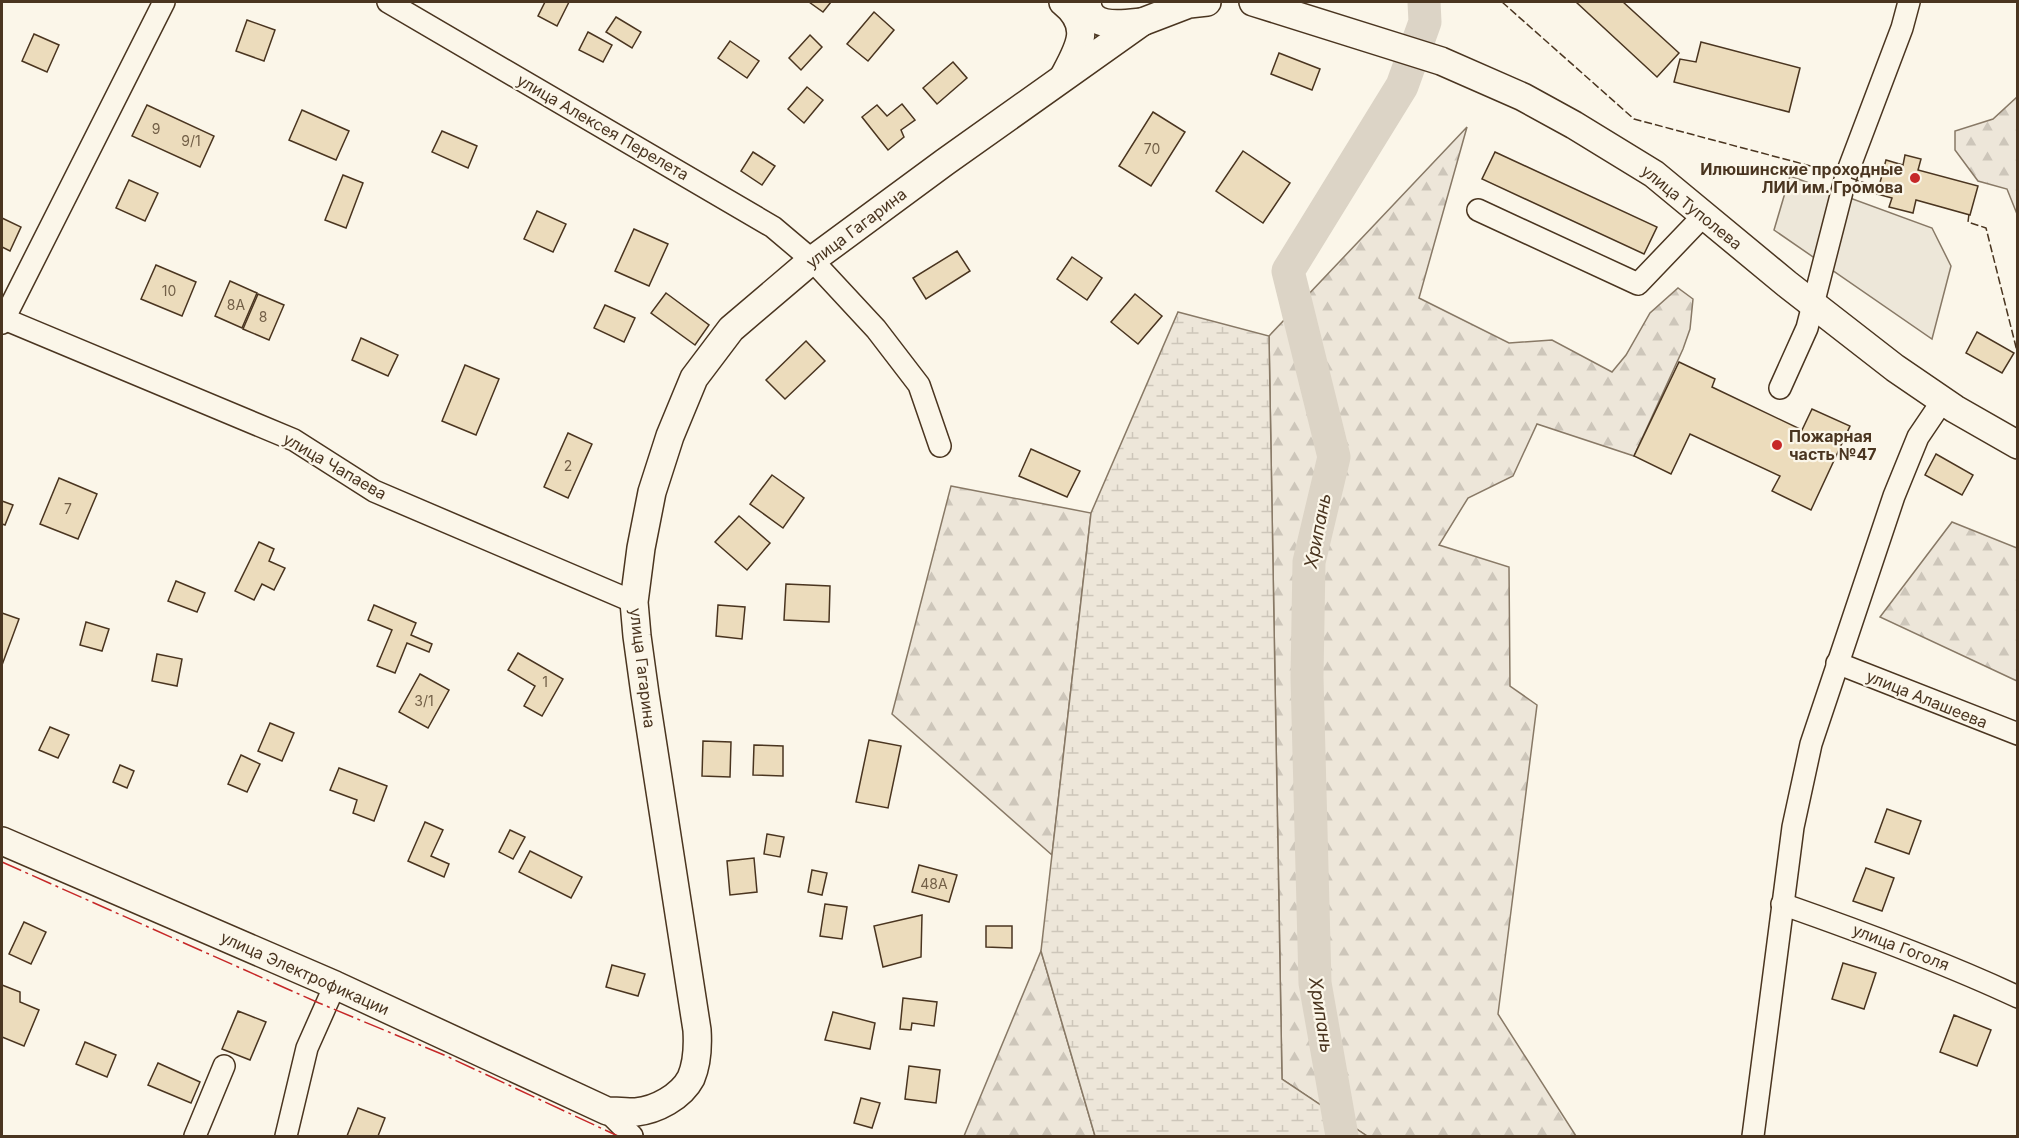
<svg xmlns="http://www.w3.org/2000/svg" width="2019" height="1138" viewBox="0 0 2019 1138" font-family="Inter,sans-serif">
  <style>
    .forest { fill: url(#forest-firs); stroke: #887966; stroke-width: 1.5 }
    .wetland { fill: url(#wetland-marsh); stroke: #887966; stroke-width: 1.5 }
    .parking { fill: #ede7d9; stroke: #887966; stroke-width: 1.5 }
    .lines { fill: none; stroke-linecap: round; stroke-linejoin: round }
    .river { stroke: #dcd4c6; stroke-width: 33 }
    .building { fill: #ecdcbc; stroke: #4a3520; stroke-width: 1.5 }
    .minor-casing { stroke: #4a3520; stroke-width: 24 }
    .major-casing { stroke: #4a3520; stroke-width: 30 }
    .minor { stroke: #fbf6e9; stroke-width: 21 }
    .major { stroke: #fbf6e9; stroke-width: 27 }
    .fence { stroke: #4a3520; stroke-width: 1.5; stroke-dasharray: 8 3; stroke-linecap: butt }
    .power { stroke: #c62828; stroke-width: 1.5; stroke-dasharray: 21 4.5 3 4.5; stroke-linecap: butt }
    .poi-dot { fill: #c62828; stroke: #fbf6e9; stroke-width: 2 }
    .labels { text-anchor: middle; stroke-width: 4.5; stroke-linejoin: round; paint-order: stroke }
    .number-label { font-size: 14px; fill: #725f47 }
    .street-label { font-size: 16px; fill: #4a3520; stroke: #fbf6e9 }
    .poi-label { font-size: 16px; font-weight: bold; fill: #4a3520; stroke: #fbf6e9; text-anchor: end }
    .water-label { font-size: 18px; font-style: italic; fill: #4a3520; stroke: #fbf6e9 }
  </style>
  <defs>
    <pattern id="forest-firs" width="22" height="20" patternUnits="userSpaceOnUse" patternTransform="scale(1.5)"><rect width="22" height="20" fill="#ede6d9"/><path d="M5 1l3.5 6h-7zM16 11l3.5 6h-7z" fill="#cdc6ba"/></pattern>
    <pattern id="wetland-marsh" width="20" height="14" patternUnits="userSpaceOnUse" patternTransform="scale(1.5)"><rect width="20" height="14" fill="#ede6d9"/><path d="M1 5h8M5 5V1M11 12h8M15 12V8" fill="none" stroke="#cdc6ba"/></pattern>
  </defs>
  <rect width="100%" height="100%" fill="#fbf6e9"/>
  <g class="forest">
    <polygon points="2017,97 2017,214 2007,189 1978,181 1955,150 1955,131 1993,119"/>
    <polygon points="1467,127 1419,298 1509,343 1552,340 1612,372 1626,355 1650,313 1678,288 1693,299 1690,329 1683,349 1634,456 1537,424 1513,476 1468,498 1439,545 1509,567 1510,686 1537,705 1498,1014 1576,1136 1367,1136 1282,1079 1269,336"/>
    <polygon points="951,486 1091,513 1052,855 892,714"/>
    <polygon points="1952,522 2017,548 2017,681 1880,617"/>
    <polygon points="1041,951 1095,1136 964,1136"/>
  </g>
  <polygon class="wetland" points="1178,312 1269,336 1282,1079 1367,1136 1095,1136 1041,951 1091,513"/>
  <polygon class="parking" points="1790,176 1932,228 1951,266 1932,339 1774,230"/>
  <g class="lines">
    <polyline class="river" points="1342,1136 1315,983 1307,677 1309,562 1334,457 1288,271 1402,86 1425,22 1424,2"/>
  </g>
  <g class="building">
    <polygon points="545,2 569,2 557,26 538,16"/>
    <polygon points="809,2 831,2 823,12"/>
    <polygon points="1576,2 1623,2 1679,53 1657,77"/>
    <polygon points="874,12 894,30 868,61 847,44"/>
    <polygon points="616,17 641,32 632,48 606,32"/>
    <polygon points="247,20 275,30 264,61 236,51"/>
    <polygon points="588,32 612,45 603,62 579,50"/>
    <polygon points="34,34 59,45 47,72 22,61"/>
    <polygon points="810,35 822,47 801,70 789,58"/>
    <polygon points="730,41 759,61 747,78 718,58"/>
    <polygon points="1701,42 1800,68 1789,112 1674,82 1680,59 1696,62"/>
    <polygon points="1279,53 1320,69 1312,90 1271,74"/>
    <polygon points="953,62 967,78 937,104 923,88"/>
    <polygon points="807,87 823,100 804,123 788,109"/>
    <polygon points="902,104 915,120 901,130 904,137 888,150 862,117 877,105 887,116"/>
    <polygon points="147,105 214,136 200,167 132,136"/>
    <polygon points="302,110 349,131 336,160 289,140"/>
    <polygon points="1153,112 1185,132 1151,186 1119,166"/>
    <polygon points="442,131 477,146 468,168 432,152"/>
    <polygon points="1243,151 1290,183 1263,223 1216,191"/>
    <polygon points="753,152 775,166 762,185 741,171"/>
    <polygon points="1495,152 1657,227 1644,254 1482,179"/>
    <polygon points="1905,155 1921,159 1918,170 1978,186 1970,215 1916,200 1913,213 1889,207 1892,198 1877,194 1886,160 1903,165"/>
    <polygon points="343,175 363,183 346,228 325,220"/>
    <polygon points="129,180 158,193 145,221 116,208"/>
    <polygon points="537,211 566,224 553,252 524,239"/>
    <polygon points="2,218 21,227 10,251 2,247"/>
    <polygon points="634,229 668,244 649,286 615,271"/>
    <polygon points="957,251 970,271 926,299 913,278"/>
    <polygon points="1072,257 1102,278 1087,300 1057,279"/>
    <polygon points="156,265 196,282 182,316 141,299"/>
    <polygon points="230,281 257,293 242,328 215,316"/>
    <polygon points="666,293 709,325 695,345 651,313"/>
    <polygon points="258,294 284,305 269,340 243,329"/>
    <polygon points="1135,294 1162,316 1138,344 1111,322"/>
    <polygon points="605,305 635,318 624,342 594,328"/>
    <polygon points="1977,332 2014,353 2002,373 1966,353"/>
    <polygon points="361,338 398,355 388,376 352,360"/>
    <polygon points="806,341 825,361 785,399 766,380"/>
    <polygon points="1679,362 1715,379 1712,387 1802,430 1812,409 1850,426 1811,510 1772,491 1780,476 1690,434 1671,474 1634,456"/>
    <polygon points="465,365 499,379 476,435 442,421"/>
    <polygon points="568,433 592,444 568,498 544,487"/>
    <polygon points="1031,449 1080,471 1067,497 1019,476"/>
    <polygon points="1936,454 1973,475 1962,495 1925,475"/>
    <polygon points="772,475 804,498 783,528 750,504"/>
    <polygon points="59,478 97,494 78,539 40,524"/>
    <polygon points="2,501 13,505 5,525 2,524"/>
    <polygon points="739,516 770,543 747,570 715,542"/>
    <polygon points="259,542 274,549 269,561 285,568 274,590 262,584 254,600 235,591"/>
    <polygon points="176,581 205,593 197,612 168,601"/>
    <polygon points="786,584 830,586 829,622 784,620"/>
    <polygon points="374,605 416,623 411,635 432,644 429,652 407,643 395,673 377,666 392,630 368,620"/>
    <polygon points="718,605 745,607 742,639 716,636"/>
    <polygon points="2,613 19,619 2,665"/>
    <polygon points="86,622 109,629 102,651 80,645"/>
    <polygon points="518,653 563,679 542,716 524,706 535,686 508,670"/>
    <polygon points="157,654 182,659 177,686 152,681"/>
    <polygon points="420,674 449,690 428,728 399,712"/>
    <polygon points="270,723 294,733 282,761 258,751"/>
    <polygon points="50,727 69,735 58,758 39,750"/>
    <polygon points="869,740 901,746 888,808 856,802"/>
    <polygon points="703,741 731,742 730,777 702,776"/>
    <polygon points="754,745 783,746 783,776 753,775"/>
    <polygon points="241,755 260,764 247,792 228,784"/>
    <polygon points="120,765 134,771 127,788 113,782"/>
    <polygon points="339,768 387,786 374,821 353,813 357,800 330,790"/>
    <polygon points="1887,809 1921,821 1909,854 1875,842"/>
    <polygon points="425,822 443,830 431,856 449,864 444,877 408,861"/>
    <polygon points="510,830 525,837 513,859 499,852"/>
    <polygon points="767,834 784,837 780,857 764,854"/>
    <polygon points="530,851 582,877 571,898 519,872"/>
    <polygon points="754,858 757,892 730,895 727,861"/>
    <polygon points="919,865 957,875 949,902 912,892"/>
    <polygon points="1866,868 1894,878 1882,911 1853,901"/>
    <polygon points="812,870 827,873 822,895 808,892"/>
    <polygon points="825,904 847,907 842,939 820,936"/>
    <polygon points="922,915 921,957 883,967 874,926"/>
    <polygon points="24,922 46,932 31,964 9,954"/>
    <polygon points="986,926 1012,926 1012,948 986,947"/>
    <polygon points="1843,963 1876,973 1864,1009 1832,999"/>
    <polygon points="612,965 645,974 638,996 606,987"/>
    <polygon points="2,985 20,992 20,1002 39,1010 24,1046 2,1037"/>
    <polygon points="903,998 937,1002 934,1026 912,1023 911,1030 900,1029"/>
    <polygon points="238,1011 266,1022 250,1060 222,1049"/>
    <polygon points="833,1012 875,1023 870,1049 825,1040"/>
    <polygon points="1954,1015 1991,1030 1977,1066 1940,1052"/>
    <polygon points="85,1042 116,1055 107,1077 76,1064"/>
    <polygon points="158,1063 200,1082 191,1103 148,1085"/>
    <polygon points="909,1066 940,1070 936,1103 905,1099"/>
    <polygon points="861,1098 880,1103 872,1128 854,1123"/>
    <polygon points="358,1108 385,1118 378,1136 347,1136"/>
  </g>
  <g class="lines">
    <defs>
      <g id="minor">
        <polyline points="388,2 773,227 812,260 876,329 919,385 940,446"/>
        <polyline points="1478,210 1638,284 1704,215"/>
        <polyline points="2,318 294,440 374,491 634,602"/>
        <polyline points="2,323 164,2"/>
        <polyline points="1780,388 1807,328 1846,176 1902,28 1909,2"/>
        <polyline points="1837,663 2018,734"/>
        <path d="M 1782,904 C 1862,932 1941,961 2018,997"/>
        <polyline points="607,1111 632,1136"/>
        <polyline points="195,1136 224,1066"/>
        <polyline points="286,1136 307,1048 335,985"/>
        <polyline points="1753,1136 1793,827 1811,744 1894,496 1918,437 1943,400"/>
      </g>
      <g id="major">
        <path d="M 1063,2 C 1093,26 1079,48 1064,76"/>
        <path d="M 1087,2 C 1089,30 1122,24 1142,22"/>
        <polyline points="1253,2 1441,61 1523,97 1574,125 1654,174 1787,284 1895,368 1955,409 2018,445"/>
        <path d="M 2,841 L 335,985 L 607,1111 C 616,1111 626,1112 636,1112 C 656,1110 681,1097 691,1078 C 697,1064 698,1046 697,1030 L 645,694 L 637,636 L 634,602 L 641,548 L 652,492 L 670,436 L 694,378 L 731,329 L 812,260 L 945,162 L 1142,22 L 1189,4 L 1207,2"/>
      </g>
    </defs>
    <use href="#minor" class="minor-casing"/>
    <use href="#major" class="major-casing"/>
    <use href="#minor" class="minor"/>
    <use href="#major" class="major"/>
    <g class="fence">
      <polyline points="1502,2 1634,119 1837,173"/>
      <polyline points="1851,178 1879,188"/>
      <polyline points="1969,214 1968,222 1986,228 2018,355"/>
    </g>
    <polyline class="power" points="2,862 319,1003 444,1055 618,1136"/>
  </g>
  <g class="poi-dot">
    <circle cx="1915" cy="178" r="6"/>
    <circle cx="1777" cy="445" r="6"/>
  </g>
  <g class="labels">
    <g class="number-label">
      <text x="156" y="134">9</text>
      <text x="191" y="146">9/1</text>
      <text x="1152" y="154">70</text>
      <text x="169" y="296">10</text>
      <text x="236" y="310">8А</text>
      <text x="263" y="322">8</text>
      <text x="568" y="471">2</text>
      <text x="68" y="514">7</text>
      <text x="545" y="687">1</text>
      <text x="424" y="706">3/1</text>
      <text x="934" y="889">48А</text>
    </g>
    <g class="street-label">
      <text transform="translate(603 127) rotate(30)" y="6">улица Алексея Перелета</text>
      <text transform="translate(1692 207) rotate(39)" y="6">улица Туполева</text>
      <text transform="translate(856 228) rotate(-37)" y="6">улица Гагарина</text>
      <text transform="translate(335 466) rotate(30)" y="6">улица Чапаева</text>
      <text transform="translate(643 668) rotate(83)" y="6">улица Гагарина</text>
      <text transform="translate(1927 699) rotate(22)" y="6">улица Алашеева</text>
      <text transform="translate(1901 947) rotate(21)" y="6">улица Гоголя</text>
      <text transform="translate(305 973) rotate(24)" y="6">улица Электрофикации</text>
    </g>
    <g class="poi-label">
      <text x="1903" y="175">Илюшинские проходные<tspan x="1903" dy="18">ЛИИ им. Громова</tspan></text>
      <text x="1789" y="442" text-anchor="start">Пожарная<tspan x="1789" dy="18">часть №47</tspan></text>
    </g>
    <g class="water-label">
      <text transform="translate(1318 531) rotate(-79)" y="6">Хрипань</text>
      <text transform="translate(1321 1015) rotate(81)" y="6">Хрипань</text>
    </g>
  </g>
  <rect width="2019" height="1138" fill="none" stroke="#4a3520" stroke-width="6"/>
</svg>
